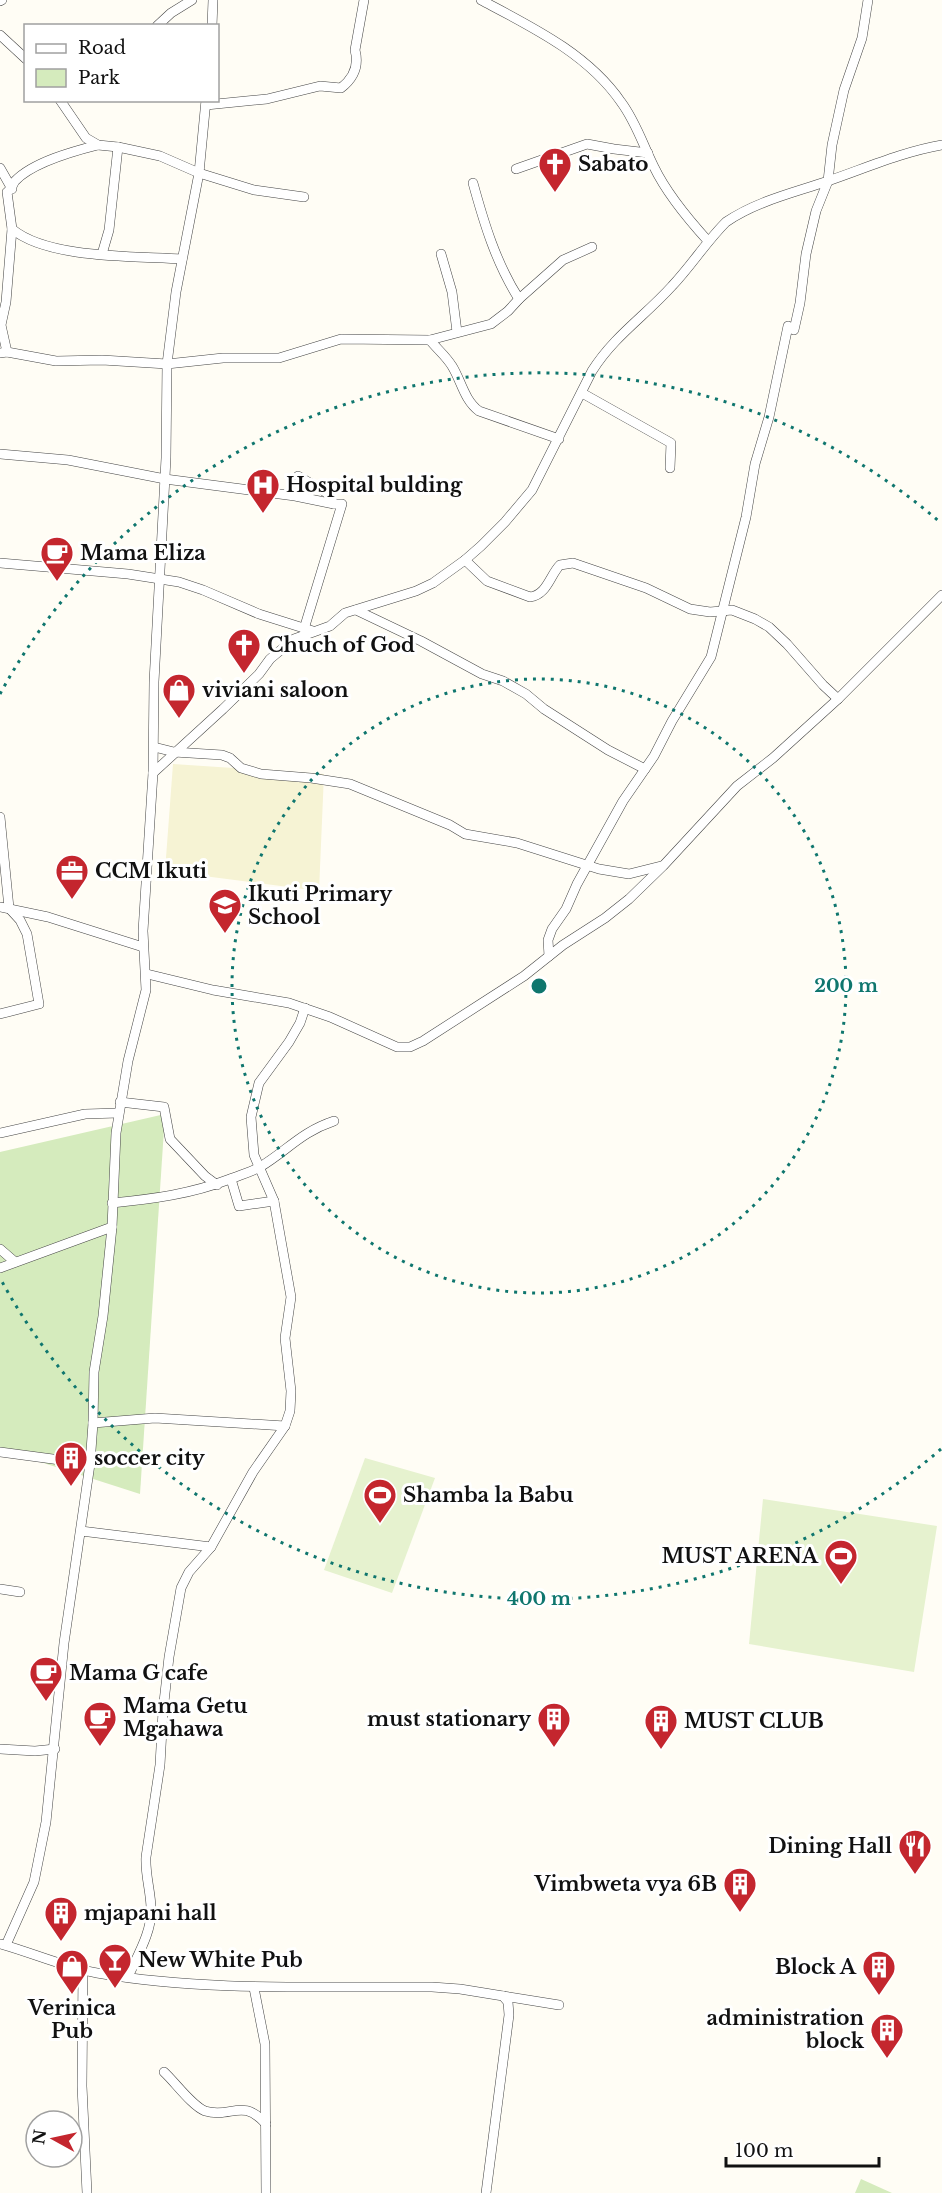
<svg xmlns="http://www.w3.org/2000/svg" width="942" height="2193" viewBox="0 0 942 2193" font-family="'Libre Baskerville',serif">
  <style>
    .farmland { fill: #f6f3d4 }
    .green { fill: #d5ebbd }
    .pitch { fill: #e6f2cf }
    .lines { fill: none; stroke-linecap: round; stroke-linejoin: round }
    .street-casing { stroke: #444; stroke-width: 10 }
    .street { stroke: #fff; stroke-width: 9 }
    .ring { fill: none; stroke: #0f766e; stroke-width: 3; stroke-dasharray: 3 6 }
    .labels { text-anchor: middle; stroke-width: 6; stroke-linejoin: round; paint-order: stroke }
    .poi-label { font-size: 20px; font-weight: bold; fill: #111; stroke: #fff; text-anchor: start }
    .centre { fill: #0f766e; stroke: #fff; stroke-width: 3 }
    .ring-label { font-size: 18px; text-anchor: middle; font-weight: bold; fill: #0f766e; stroke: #fff; stroke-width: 6; stroke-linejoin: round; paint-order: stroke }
  </style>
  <rect width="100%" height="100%" fill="#fffdf5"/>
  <polygon class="farmland" points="173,764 324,774 319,891 165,871"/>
  <g class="green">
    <polygon points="165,1114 140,1494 0,1449 0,1152"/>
    <polygon points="861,2179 892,2193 855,2193"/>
  </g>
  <g class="pitch">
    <polygon points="365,1458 435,1478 392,1593 324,1570"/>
    <polygon points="763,1499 937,1526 914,1672 749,1644"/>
  </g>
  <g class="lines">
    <defs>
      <g id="street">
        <path d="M 481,0 C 532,27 588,54 621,102 C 636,122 643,145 654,167 C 667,194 688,219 708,241"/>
        <polyline points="0,1 2,0"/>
        <polyline points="157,26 171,13 192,0"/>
        <polyline points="212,26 213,0"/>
        <polyline points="0,35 26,59"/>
        <polyline points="60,100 86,138 98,145 118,147 160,156 199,173 254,190 304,197"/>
        <path d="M 206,105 L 267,99 L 320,86 L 341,88 C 354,78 359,65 355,50 L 364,0"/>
        <polyline points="0,168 12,189"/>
        <polyline points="516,169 587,144 614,149 648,153"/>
        <path d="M 473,183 C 484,223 496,263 519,299"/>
        <path d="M 12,229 C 48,259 135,256 182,259"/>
        <polyline points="102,254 109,230 118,147"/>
        <polyline points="441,254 452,292 457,332"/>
        <polyline points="794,330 800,303 806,254 816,211 828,181 832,145 844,90 862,38 868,0"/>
        <path d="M 430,340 C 436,348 446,356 452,366 C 461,380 464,400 479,411 L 559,439"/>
        <path d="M 7,352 L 1,325 L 6,302 L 12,229 L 7,192 C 12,189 12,185 15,181 C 33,162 74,151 98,145"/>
        <polyline points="0,353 7,352 56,361 102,360 167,364 223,358 279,358 341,339 430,340 491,324 508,311 519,299 563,260 592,247"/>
        <polyline points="582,393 671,443 670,468"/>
        <polyline points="0,454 68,460 165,479 295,496 334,504"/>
        <polyline points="298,476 327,493 334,504 342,504 304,629"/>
        <path d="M 465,560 L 487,581 L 530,597 C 547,595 550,575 560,565 L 573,563 L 646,588 L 690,609 L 710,612 L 732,610 L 755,619 L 769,627 L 787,644 L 823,685 L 838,699"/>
        <polyline points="0,563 128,574 179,582 203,590 259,614 313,631"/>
        <polyline points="356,610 421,641 482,674 503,681 526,694 544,709 608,750 645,769"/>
        <polyline points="154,747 174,752 222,755 230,758 241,768 261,774 311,778 350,784 450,825 465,834 517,843 599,869 629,874 661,866"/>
        <path d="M 153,773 L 223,709 L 259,674 L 270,659 L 294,639 L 330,626 L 345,613 L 416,591 L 433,583 L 465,560 L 481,546 L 505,522 L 532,490 L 592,371 C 614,336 645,316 672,286 C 691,266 706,242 726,222 C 757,201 793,193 828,181 C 866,168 902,152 942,145"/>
        <polyline points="0,817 9,908 20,920 27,934 39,1004 0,1014"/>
        <polyline points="0,907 48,917 143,947"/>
        <polyline points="549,956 548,940 552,929 566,909 577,884 623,801 654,756 672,721 711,657 746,517 755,464 769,417 788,326"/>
        <polyline points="147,974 213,990 289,1003 330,1017 397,1047 410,1047 423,1041 524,976 563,945 605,918 629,899 663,866 737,786 773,758 838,699 942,595"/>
        <polyline points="120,1102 164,1107 170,1139 205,1176 217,1185"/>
        <polyline points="0,1133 85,1114 118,1113"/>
        <polyline points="231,1179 239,1206 274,1201"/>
        <path d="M 112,1203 C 153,1199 191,1194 230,1179 C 240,1175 251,1172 260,1167 C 288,1150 301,1132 334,1121"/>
        <polyline points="0,1249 15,1262"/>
        <polyline points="0,1268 112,1227"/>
        <polyline points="93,1423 155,1418 285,1426"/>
        <polyline points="0,1452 90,1464"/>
        <polyline points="81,1531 211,1547"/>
        <polyline points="0,1589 20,1592"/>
        <polyline points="0,1749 35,1751 55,1749"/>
        <path d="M 1,1944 C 33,1953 64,1967 97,1973 C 208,1992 320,1986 432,1987 L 460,1989 L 503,1996 L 508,2002 L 509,2015 L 486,2193"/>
        <polyline points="6,1945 34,1882 46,1822 64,1643 90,1464 93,1423 94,1372 103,1316 112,1227 116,1133 128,1061 146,990 143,931 153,773 154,682 166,458 167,364 176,292 199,173 206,100"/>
        <polyline points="83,1970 82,2086 87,2193"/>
        <path d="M 128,1977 C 137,1956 152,1932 151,1909 C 151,1892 145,1875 146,1857 L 160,1765 L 163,1711 L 169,1657 L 181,1588 L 189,1572 L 211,1547 L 253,1472 L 285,1426 L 290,1411 L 291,1391 L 285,1338 L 291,1297 L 274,1201 L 254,1155 L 251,1117 L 259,1083 L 289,1042 L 300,1023 L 305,1008"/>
        <polyline points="254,1988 265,2044 266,2193"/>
        <polyline points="503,1996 559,2005"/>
        <path d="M 164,2072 C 175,2082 192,2106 205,2111 C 231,2119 242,2097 266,2124"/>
      </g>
    </defs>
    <use href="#street" class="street-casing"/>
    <use href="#street" class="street"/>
  </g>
  <g class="ring">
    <circle cx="539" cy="986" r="307"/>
    <path d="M941 1449A613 613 0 0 1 0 1278M0 694A613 613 0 0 1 941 523"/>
  </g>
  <defs>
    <symbol id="church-pin" viewBox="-11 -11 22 30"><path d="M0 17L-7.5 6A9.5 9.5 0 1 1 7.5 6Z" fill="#c4262e" stroke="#fff"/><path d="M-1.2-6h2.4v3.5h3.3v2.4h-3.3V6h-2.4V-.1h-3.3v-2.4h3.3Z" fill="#fff"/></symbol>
    <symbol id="hospital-pin" viewBox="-11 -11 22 30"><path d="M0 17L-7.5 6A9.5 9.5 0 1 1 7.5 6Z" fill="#c4262e" stroke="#fff"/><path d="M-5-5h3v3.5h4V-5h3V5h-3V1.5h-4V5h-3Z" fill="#fff"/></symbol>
    <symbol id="cafe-pin" viewBox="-11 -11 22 30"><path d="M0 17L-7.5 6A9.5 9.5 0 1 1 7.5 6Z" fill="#c4262e" stroke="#fff"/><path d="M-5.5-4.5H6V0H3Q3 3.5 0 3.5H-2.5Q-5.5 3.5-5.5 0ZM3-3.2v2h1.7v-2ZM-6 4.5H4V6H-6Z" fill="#fff"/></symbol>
    <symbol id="shop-pin" viewBox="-11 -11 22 30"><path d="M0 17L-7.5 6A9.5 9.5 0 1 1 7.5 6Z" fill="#c4262e" stroke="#fff"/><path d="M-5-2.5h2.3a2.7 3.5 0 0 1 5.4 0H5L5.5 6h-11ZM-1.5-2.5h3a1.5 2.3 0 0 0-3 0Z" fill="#fff"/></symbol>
    <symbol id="office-pin" viewBox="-11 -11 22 30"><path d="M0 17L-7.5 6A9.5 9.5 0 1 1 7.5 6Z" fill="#c4262e" stroke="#fff"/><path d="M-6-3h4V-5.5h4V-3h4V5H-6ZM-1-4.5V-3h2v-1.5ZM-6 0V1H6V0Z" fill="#fff"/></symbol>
    <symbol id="school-pin" viewBox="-11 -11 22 30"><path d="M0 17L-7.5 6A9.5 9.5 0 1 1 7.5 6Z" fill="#c4262e" stroke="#fff"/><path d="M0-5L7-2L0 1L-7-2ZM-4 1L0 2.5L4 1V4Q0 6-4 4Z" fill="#fff"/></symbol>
    <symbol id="building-pin" viewBox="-11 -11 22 30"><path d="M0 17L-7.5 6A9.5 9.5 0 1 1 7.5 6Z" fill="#c4262e" stroke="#fff"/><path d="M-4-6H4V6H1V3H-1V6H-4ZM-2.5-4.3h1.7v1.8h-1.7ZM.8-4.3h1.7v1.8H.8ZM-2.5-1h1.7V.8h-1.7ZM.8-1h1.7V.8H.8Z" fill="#fff"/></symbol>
    <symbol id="stadium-pin" viewBox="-11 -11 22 30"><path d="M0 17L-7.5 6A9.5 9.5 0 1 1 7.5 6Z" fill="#c4262e" stroke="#fff"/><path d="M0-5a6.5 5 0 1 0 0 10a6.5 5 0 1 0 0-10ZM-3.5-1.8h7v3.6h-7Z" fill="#fff"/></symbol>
    <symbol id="restaurant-pin" viewBox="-11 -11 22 30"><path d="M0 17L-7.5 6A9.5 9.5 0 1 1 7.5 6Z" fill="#c4262e" stroke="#fff"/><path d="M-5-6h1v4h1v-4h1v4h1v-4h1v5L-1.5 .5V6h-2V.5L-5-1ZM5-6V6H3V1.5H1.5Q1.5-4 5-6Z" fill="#fff"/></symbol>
    <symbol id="bar-pin" viewBox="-11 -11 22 30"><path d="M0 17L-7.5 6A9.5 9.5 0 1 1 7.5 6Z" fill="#c4262e" stroke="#fff"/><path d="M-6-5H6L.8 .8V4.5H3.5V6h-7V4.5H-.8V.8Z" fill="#fff"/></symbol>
  </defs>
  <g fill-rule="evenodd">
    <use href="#church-pin" x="536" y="145" width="38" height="52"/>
    <use href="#hospital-pin" x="244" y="466" width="38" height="52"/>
    <use href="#cafe-pin" x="38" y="534" width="38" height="52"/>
    <use href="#church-pin" x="225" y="626" width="38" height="52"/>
    <use href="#shop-pin" x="160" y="671" width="38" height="52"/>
    <use href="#office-pin" x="53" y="852" width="38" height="52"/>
    <use href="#school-pin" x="206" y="886" width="38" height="52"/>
    <use href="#building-pin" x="52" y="1439" width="38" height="52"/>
    <use href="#stadium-pin" x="361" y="1476" width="38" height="52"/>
    <use href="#stadium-pin" x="822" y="1537" width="38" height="52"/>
    <use href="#cafe-pin" x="27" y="1654" width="38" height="52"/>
    <use href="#cafe-pin" x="81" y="1699" width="38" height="52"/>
    <use href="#building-pin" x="535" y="1700" width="38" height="52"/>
    <use href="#building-pin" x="642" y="1702" width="38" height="52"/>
    <use href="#restaurant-pin" x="896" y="1827" width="38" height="52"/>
    <use href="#building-pin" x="721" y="1865" width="38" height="52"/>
    <use href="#building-pin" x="42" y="1894" width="38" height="52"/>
    <use href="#bar-pin" x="96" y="1941" width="38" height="52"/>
    <use href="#shop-pin" x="53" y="1947" width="38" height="52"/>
    <use href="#building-pin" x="860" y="1948" width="38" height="52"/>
    <use href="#building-pin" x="868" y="2011" width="38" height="52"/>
  </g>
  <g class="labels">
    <g class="poi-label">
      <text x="578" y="171">Sabato</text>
      <text x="286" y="492">Hospital bulding</text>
      <text x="80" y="560">Mama Eliza</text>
      <text x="267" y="652">Chuch of God</text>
      <text x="202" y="697">viviani saloon</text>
      <text x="95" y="878">CCM Ikuti</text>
      <text x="248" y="901">Ikuti Primary<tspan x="248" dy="23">School</tspan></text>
      <text x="94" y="1465">soccer city</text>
      <text x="403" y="1502">Shamba la Babu</text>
      <text x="818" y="1563" text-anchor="end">MUST ARENA</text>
      <text x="69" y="1680">Mama G cafe</text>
      <text x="123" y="1713">Mama Getu<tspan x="123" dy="23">Mgahawa</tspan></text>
      <text x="531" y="1726" text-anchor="end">must stationary</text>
      <text x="684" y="1728">MUST CLUB</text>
      <text x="892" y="1853" text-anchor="end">Dining Hall</text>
      <text x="717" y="1891" text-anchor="end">Vimbweta vya 6B</text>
      <text x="84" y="1920">mjapani hall</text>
      <text x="138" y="1967">New White Pub</text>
      <text x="856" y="1974" text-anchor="end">Block A</text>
      <text x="72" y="2015" text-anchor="middle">Verinica<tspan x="72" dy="23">Pub</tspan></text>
      <text x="864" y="2025" text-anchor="end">administration<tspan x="864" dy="23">block</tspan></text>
    </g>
  </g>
  <circle cx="539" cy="986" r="9" class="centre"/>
  <g class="ring-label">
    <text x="846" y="992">200 m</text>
    <text x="539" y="1605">400 m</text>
  </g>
  <rect x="24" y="24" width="195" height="78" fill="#ffffff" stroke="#a0a0a0" stroke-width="1.5"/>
  <rect x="36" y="44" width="30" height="9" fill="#ffffff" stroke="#a0a0a0" stroke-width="1.5"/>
  <text x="78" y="54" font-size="18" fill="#111111">Road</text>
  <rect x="36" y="69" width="30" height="18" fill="#d5ebbd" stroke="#a0a0a0" stroke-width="1.5"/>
  <text x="78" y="84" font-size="18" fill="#111111">Park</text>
  <g transform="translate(54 2139) rotate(278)"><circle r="28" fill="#ffffff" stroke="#a0a0a0" stroke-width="1.5"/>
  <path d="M0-4.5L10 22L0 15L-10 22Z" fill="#c4262e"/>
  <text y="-9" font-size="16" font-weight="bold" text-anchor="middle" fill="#111111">N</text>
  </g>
  <path d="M726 2157v9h153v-9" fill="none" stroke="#111111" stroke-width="3"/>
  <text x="735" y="2157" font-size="18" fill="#111111" stroke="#ffffff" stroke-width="4.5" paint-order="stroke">100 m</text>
</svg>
